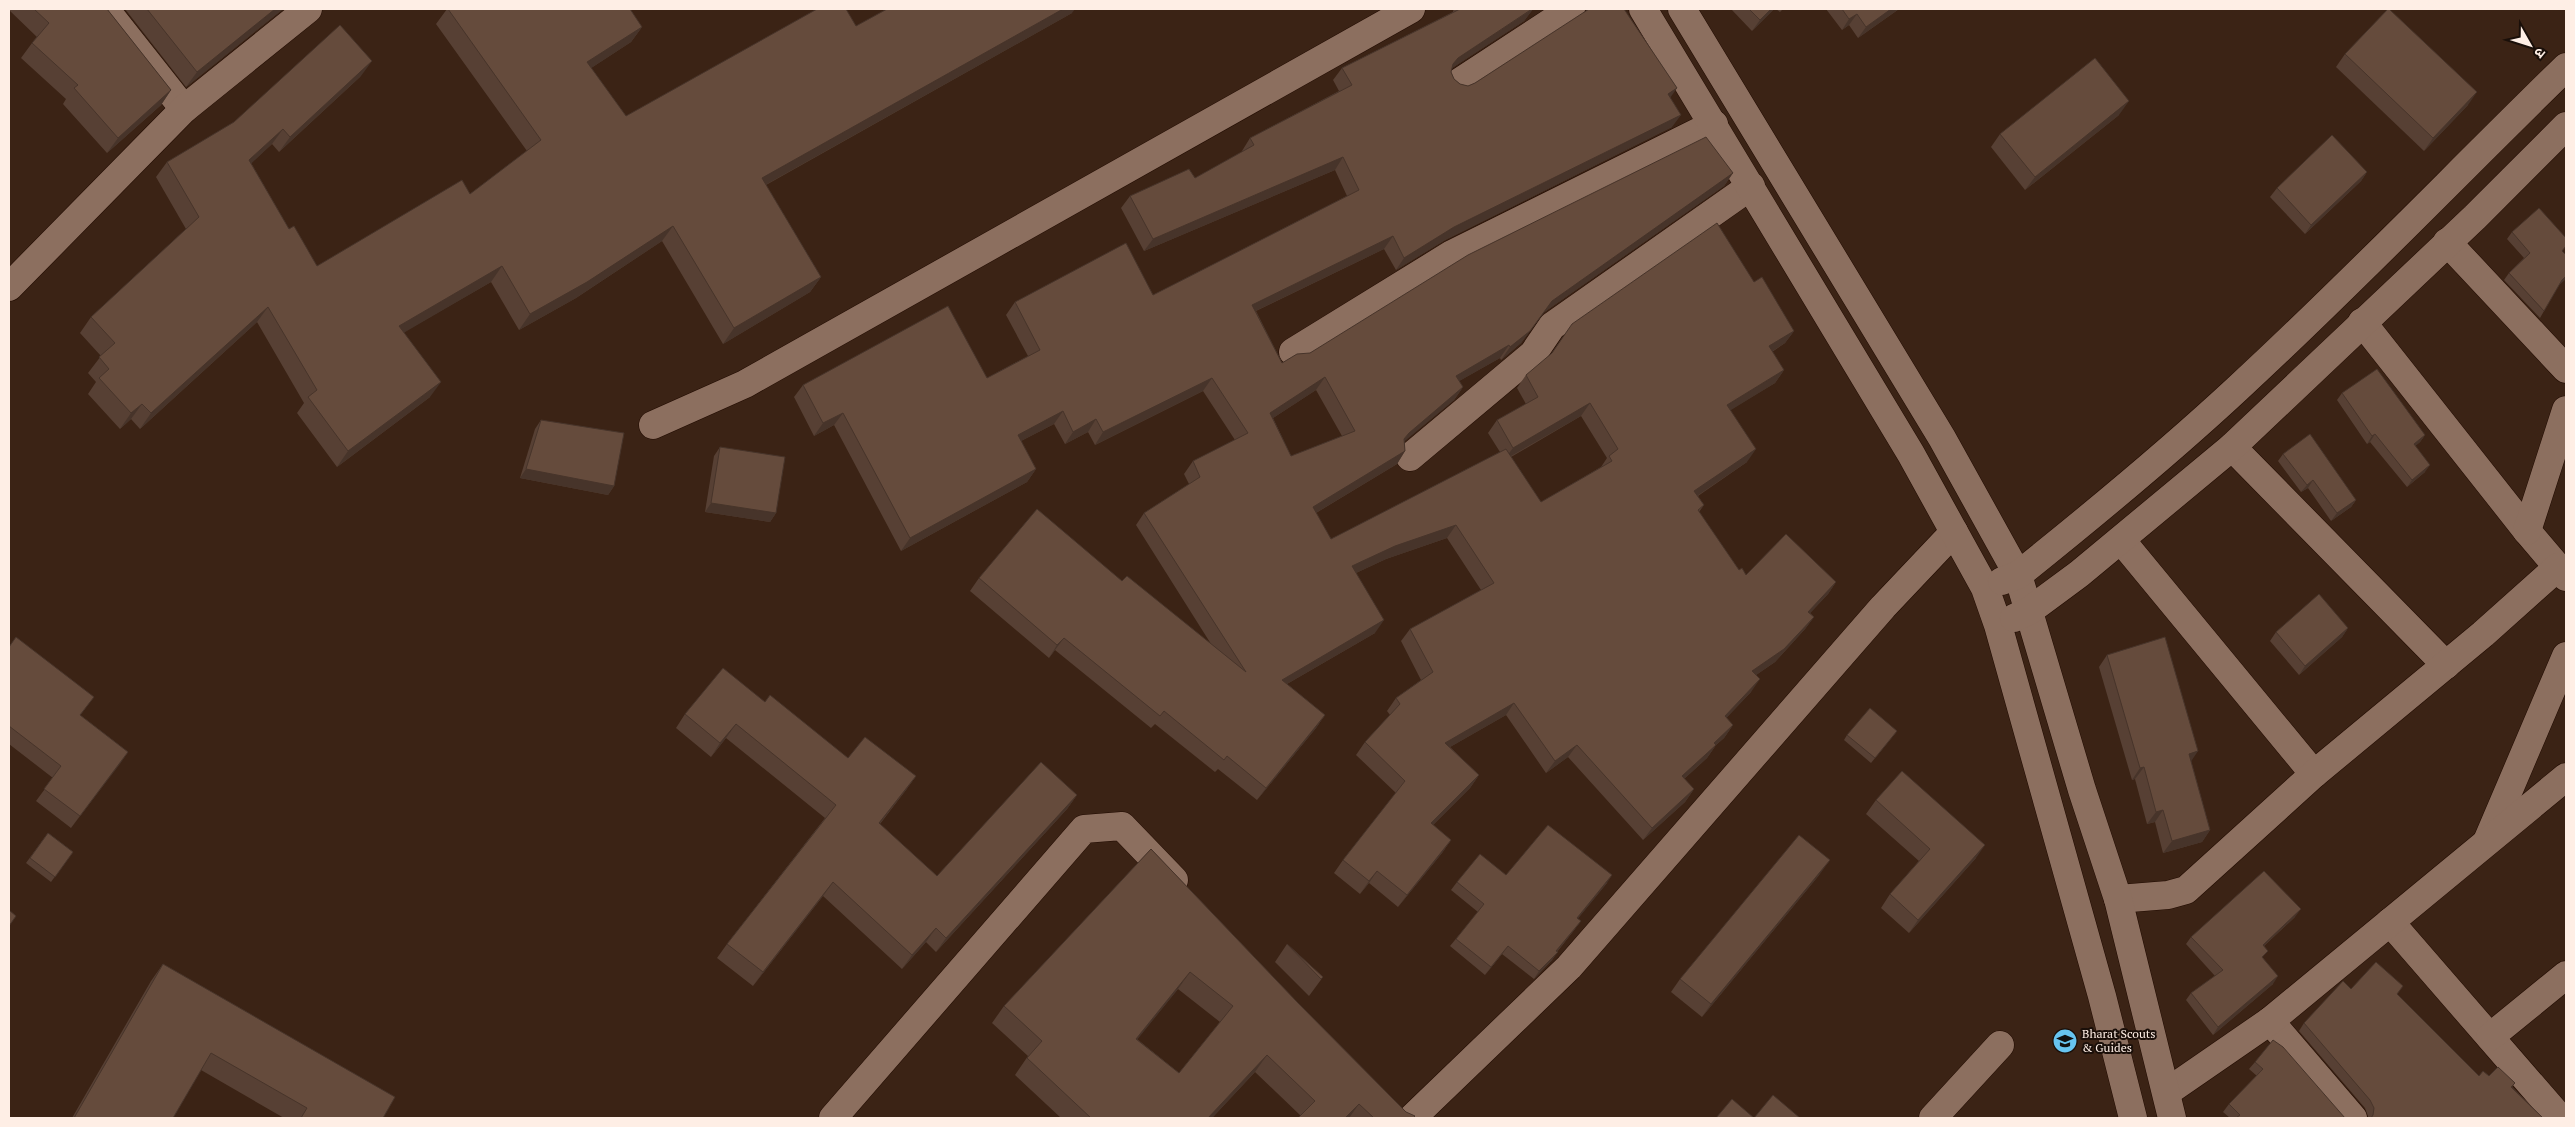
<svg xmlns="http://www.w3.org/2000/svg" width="2575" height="1127" viewBox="0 0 2575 1127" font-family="'PT Serif','Noto Sans Devanagari',serif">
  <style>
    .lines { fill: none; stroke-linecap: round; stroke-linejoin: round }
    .minor-casing { stroke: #210b01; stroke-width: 29 }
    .secondary-casing { stroke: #210b01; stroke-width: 29 }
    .minor { stroke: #8c6f5f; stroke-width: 28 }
    .secondary { stroke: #8c6f5f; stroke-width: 28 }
    .wall { fill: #574034; fill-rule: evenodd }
    .shaded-wall { fill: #47342a }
    .building { fill: #654b3c; stroke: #47342a; fill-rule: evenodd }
    .labels { text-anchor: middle; stroke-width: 4; stroke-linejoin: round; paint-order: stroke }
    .poi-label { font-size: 12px; fill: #feeee5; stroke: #1a0f09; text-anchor: start }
  </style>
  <rect width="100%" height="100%" fill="#3b2315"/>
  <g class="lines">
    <defs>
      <g id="minor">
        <polyline points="105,9 184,109"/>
        <polyline points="1458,83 1571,9"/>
        <polyline points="2447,242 2566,369"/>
        <polyline points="9,287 184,109 308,9"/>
        <polyline points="2362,322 2527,531 2566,577"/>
        <polyline points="1293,352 1452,254 1714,124"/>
        <polyline points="653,425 745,384 1411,9"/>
        <polyline points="2232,447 2446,665"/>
        <polyline points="1410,457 1533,354 1552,326 1751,186"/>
        <polyline points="2527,531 2566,410"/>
        <polyline points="2121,540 2314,774"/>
        <polyline points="2488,839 2566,656"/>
        <polyline points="2118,899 2168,895 2186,890 2314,774 2483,634 2558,567"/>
        <polyline points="2390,922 2560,1118"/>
        <polyline points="2270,1021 2353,1118"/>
        <polyline points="2490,1037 2566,975"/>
        <polyline points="2167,1092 2270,1021 2566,777"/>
        <polyline points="833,1118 1084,829 1122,826 1174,880"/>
        <polyline points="1412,1118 1569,967 1883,607 1954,532"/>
        <polyline points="1933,1118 2000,1045"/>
      </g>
      <g id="secondary">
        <polyline points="1643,9 1911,454 1985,588 1998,625 2102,996 2133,1118"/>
        <polyline points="1682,9 1942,438 2018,575 2082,790 2118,899 2172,1118"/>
        <path d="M 2002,581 L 2018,575 C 2093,515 2167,454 2237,389 C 2350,285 2456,174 2566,67"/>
        <polyline points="2014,618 2029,611 2079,574 2232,447 2475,217 2566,126"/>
      </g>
    </defs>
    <use href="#minor" class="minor-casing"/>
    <use href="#secondary" class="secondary-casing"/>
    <use href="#minor" class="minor"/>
    <use href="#secondary" class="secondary"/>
  </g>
  <g class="wall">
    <polygon points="9,9 107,9 171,90 161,105 107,153 63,104 66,99 21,58 32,43 37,37 9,10"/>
    <polygon points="125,9 283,9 186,87"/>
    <polygon points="447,9 630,9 642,27 631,42 591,68 626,116 856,26 1072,13 766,185 821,277 810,292 723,344 662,241 576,298 519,330 491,282 404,332 430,397 337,467 297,413 304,403 257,322 140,429 131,419 120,429 88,394 96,382 88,373 101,356 80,333 91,317 186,229 156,177 167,162 361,76 279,152 272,144 251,163 289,229 317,266 470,194 527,151 436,24"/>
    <path d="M 1454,9 L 1533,9 L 1524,21 L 1452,68 L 1451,72 L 1454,79 L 1460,84 L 1468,86 L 1475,83 L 1587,11 L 1588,9 L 1624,9 L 1670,97 L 1672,127 L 1445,240 L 1396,270 L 1384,249 L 1256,311 L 1282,363 L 1310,353 L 1733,173 L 1724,186 L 1543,313 L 1521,343 L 1501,360 L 1500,358 L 1459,381 L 1463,387 L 1454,400 L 1404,441 L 1405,451 L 1397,464 L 1316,513 L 1331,539 L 1500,452 L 1488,433 L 1497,420 L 1526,404 L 1517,388 L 1526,375 L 1754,282 L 1794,331 L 1785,343 L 1772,352 L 1784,370 L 1775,383 L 1730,410 L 1747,462 L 1698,496 L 1704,505 L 1699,512 L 1739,570 L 1746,575 L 1836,582 L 1828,594 L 1810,613 L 1814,617 L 1805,629 L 1775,662 L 1756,675 L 1751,692 L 1726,718 L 1733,725 L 1724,738 L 1716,745 L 1707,758 L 1684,779 L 1694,789 L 1685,802 L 1643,840 L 1568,757 L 1546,773 L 1506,715 L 1450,747 L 1479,775 L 1470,788 L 1433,825 L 1451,840 L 1442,853 L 1398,907 L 1369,883 L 1360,894 L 1334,873 L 1343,860 L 1396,793 L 1356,755 L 1365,742 L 1390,715 L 1387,711 L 1396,698 L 1421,680 L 1401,641 L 1410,629 L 1481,590 L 1447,538 L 1386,559 L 1356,573 L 1375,633 L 1287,684 L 1325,715 L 1316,728 L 1257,800 L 1218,769 L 1215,772 L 1155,724 L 1151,728 L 1055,650 L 1049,658 L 970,591 L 979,578 L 1122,581 L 1211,644 L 1136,525 L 1144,513 L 1189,484 L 1184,474 L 1193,461 L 1235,440 L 1203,391 L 1095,445 L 1088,432 L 1065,444 L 1054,424 L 1021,441 L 1036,469 L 1027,482 L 901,551 L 834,425 L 814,436 L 794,397 L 803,385 L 987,378 L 1028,356 L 1006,315 L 1015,302 L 1153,295 L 1347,196 L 1335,170 L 1144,251 L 1121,208 L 1130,196 L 1195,178 L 1242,152 L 1242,151 L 1250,138 L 1339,91 L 1333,80 L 1342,68 L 1453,12 L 1453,11 ZM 1316,390 L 1342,436 L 1291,456 L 1273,418 ZM 1581,416 L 1607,458 L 1601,467 L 1541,502 L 1511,457 Z"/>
    <polygon points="1731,9 1774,9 1752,31"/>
    <polygon points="1776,9 1783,9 1780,12"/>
    <polygon points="1826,9 1899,9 1858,38 1849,25 1842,30"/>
    <polygon points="2345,54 2468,105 2424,151 2336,67"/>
    <polygon points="2119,115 2025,190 1991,147 2000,134"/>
    <polygon points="2367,172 2361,181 2305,234 2270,197 2277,188"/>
    <polygon points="2512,232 2563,252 2559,285 2540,318 2504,280 2509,273 2524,258 2507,239"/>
    <polygon points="2342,393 2425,435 2420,442 2415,446 2425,472 2407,487 2370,442 2367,444 2337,400"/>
    <polygon points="541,420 614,486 608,495 520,478 535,429"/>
    <polygon points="720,447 776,513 770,522 705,512 714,456"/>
    <polygon points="2283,454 2356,500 2351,507 2331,521 2308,488 2301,492 2278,461"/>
    <polygon points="2348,628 2342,637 2299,675 2270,641 2276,632"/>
    <polygon points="9,647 85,709 80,715 128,752 71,828 36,801 53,778 9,744"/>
    <polygon points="2107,655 2191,761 2210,830 2202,842 2163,853 2155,822 2147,824 2135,779 2132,780 2099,667"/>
    <polygon points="765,702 848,758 916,776 906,790 880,824 937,876 1077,795 1067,809 936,952 926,942 902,969 823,896 753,986 717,958 727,944 825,818 726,738 711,757 676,728 685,714"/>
    <polygon points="1897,731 1871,763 1844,740 1847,735"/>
    <polygon points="1876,800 1976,858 1909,933 1881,908 1890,894 1919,861 1866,814"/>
    <polygon points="48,833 73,852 51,882 26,863"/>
    <path d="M 1151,849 L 1298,1003 L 1406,1112 L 1414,1118 L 1298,1118 L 1301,1116 L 1255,1072 L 1212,1118 L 1061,1118 L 1015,1075 L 1028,1056 L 992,1023 L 1004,1006 ZM 1178,989 L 1220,1022 L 1179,1073 L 1137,1039 Z"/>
    <polygon points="1820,874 1702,1017 1671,992 1680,979"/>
    <polygon points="1506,875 1607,883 1578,918 1575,929 1557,952 1552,960 1534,979 1502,954 1485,975 1450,946 1478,912 1451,890 1457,882"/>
    <polygon points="2295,917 2264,946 2263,958 2273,984 2213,1035 2186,1000 2191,993 2215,976 2186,944 2191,937"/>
    <polygon points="1287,944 1323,977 1309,996 1275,962"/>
    <polygon points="163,964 383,1118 284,1118 201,1070 173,1118 72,1118 151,981"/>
    <polygon points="2351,989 2397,995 2479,1076 2489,1076 2515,1083 2512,1087 2543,1118 2368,1118 2368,1116 2365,1108 2299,1031 2304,1023"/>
    <polygon points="2255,1062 2345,1118 2230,1118 2223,1112 2229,1104 2257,1076 2249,1069"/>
  </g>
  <g class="shaded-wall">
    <polygon points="275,9 283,9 186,87 197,72"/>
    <polygon points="1063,9 1075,9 1072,13 751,193 762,178"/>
    <polygon points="1533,9 1524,21 1449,70 1453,64 1458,58"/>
    <polygon points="1771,9 1774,9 1752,31 1760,20"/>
    <polygon points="1891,9 1899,9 1858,38 1866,27"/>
    <polygon points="1857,14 1849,25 1842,30 1849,19"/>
    <polygon points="642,27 631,42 576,78 587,62"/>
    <polygon points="372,61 361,76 279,152 290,137"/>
    <polygon points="1677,88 1668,101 1668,94"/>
    <polygon points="171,90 161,105 107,153 118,138"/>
    <polygon points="2477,92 2468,105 2424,151 2433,138"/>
    <polygon points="2129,101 2119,115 2025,190 2035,177"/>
    <polygon points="1681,115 1672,127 1445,240 1396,270 1404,258 1454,227"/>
    <polygon points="283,129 272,144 238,176 249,160"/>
    <polygon points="1343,157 1335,170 1144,251 1153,239"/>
    <polygon points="2367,172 2361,181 2305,234 2311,225"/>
    <polygon points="1733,173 1724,186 1543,313 1521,343 1501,360 1510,347 1552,301"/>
    <polygon points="673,226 662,241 576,298 519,330 530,314"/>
    <polygon points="1393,236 1384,249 1243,317 1252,305"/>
    <polygon points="502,266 491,282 388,342 399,326"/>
    <polygon points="2566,276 2566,279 2557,287 2562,280"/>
    <polygon points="821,277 810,292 723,344 734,328"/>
    <polygon points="268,307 257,322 140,429 151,413"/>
    <polygon points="1794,331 1785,343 1760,359 1769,346"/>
    <polygon points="1509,345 1500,358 1447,388 1456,376"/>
    <polygon points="1784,370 1775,383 1718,418 1727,405"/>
    <polygon points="1325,377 1316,390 1261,426 1270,413"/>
    <polygon points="1212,378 1203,391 1095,445 1103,432"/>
    <polygon points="441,382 430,397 337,467 348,451"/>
    <polygon points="1463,387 1454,400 1400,445 1409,433"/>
    <polygon points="1590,403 1581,416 1504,460 1513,448"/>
    <polygon points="142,404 131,419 120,429 131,413"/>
    <polygon points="1063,411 1054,424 1009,447 1018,435"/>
    <polygon points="843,413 834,425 814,436 823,423"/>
    <polygon points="1096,419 1088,432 1065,444 1073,432"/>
    <polygon points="2375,434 2370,442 2367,444 2372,436"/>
    <polygon points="2425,435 2420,442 2408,452 2414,444"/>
    <polygon points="1756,449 1747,462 1685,504 1694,491"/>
    <polygon points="1405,451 1397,464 1304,520 1313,507"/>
    <polygon points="2430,465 2425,472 2407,487 2412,480"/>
    <polygon points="526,469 614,486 608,495 520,478"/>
    <polygon points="1036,469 1027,482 901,551 910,538"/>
    <polygon points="2313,480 2308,488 2301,492 2307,485"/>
    <polygon points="2356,500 2351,507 2331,521 2337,513"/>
    <polygon points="711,503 776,513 770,522 705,512"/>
    <polygon points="1456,525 1447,538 1386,559 1343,579 1352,566 1395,546"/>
    <polygon points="1836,582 1828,594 1799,625 1808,612"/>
    <polygon points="1814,617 1805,629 1775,662 1743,684 1752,671"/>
    <polygon points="1384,620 1375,633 1273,692 1282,680"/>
    <polygon points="2348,628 2342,637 2299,675 2305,666"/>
    <polygon points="1064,638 1049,658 1057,645"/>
    <polygon points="1760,679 1751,692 1716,729 1725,716"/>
    <polygon points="1514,703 1506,715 1436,755 1445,743"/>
    <polygon points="1325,715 1316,728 1257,800 1266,788"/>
    <polygon points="736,724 726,738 711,757 720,743"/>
    <polygon points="1733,725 1724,738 1716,745 1707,758 1673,789 1682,776 1714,743"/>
    <polygon points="1577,745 1568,757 1546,773 1555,761"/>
    <polygon points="2198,751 2190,763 2189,754"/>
    <polygon points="128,752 120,764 71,828"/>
    <polygon points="2144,767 2135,779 2132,780 2140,768"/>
    <polygon points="1479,775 1470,788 1422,836 1431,823"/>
    <polygon points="916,776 906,790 869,837 879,823"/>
    <polygon points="1694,789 1685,802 1643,840 1652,828"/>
    <polygon points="1077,795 1067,809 936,952 946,938"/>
    <polygon points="2163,810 2155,822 2147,824 2156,812"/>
    <polygon points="2210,830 2202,842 2163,853 2172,841"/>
    <polygon points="1451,840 1442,853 1398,907 1407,895"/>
    <polygon points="1985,845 1976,858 1909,933 1918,920"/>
    <polygon points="1830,860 1820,874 1702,1017 1711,1004"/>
    <polygon points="1377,871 1369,883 1360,894 1369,881"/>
    <polygon points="1612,875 1607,883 1572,926 1577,918"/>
    <polygon points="833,882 823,896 753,986 763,972"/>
    <polygon points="2301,909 2295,917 2257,952 2263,945"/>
    <polygon points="1581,921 1575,929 1551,959 1556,951"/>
    <polygon points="936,928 926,942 902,969 912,955"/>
    <polygon points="1508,946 1502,954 1485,975 1491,967"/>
    <polygon points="1558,952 1552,960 1534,979 1539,971"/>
    <polygon points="1190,972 1178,989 1124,1056 1136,1039"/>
    <polygon points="2278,976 2273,984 2213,1035 2218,1027"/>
    <polygon points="1267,1055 1255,1072 1212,1118 1208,1118"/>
    <polygon points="1359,1104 1349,1118 1345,1118"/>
  </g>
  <g class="building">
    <polygon points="34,9 107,9 171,90 118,138 74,88 78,85 32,43 49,23"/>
    <polygon points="147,9 275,9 197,72"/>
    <polygon points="448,9 630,9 642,27 587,62 626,116 817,9 846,9 856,26 887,9 1063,9 762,178 821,277 734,328 673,226 587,282 530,314 502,266 399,326 441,382 348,451 308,397 317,390 268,307 151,413 142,404 131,413 99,378 109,369 99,357 115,343 91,317 199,217 167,162 234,122 340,25 372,61 290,137 283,129 249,160 289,229 294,226 317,266 462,180 470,194 541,140"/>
    <path d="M 1460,9 L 1532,9 L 1458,58 L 1453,64 L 1451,72 L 1454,79 L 1460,84 L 1468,86 L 1475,83 L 1589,9 L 1624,9 L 1677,88 L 1668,94 L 1681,115 L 1454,227 L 1404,258 L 1393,236 L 1252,305 L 1282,363 L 1297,354 L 1310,353 L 1468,255 L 1706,137 L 1733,173 L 1552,301 L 1530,331 L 1510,347 L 1509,345 L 1456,376 L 1463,387 L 1409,433 L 1404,439 L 1405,451 L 1313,507 L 1331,539 L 1506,449 L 1541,502 L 1612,461 L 1609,456 L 1618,449 L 1590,403 L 1513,448 L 1497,420 L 1538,397 L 1526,375 L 1552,353 L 1572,324 L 1717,223 L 1754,282 L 1762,277 L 1794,331 L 1769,346 L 1784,370 L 1727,405 L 1756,449 L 1694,491 L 1704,505 L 1698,510 L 1739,570 L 1742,568 L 1746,575 L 1786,534 L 1836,582 L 1808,612 L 1814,617 L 1784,649 L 1752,671 L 1760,679 L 1725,716 L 1733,725 L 1714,743 L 1716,745 L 1682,776 L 1694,789 L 1652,828 L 1577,745 L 1555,761 L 1514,703 L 1445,743 L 1479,775 L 1431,823 L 1451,840 L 1407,895 L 1377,871 L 1369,881 L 1343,860 L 1405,781 L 1365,742 L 1400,704 L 1396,698 L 1433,672 L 1410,629 L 1494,583 L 1456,525 L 1395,546 L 1352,566 L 1384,620 L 1282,680 L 1325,715 L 1266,788 L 1227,756 L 1224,760 L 1164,711 L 1160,716 L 1064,638 L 1057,645 L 979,578 L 1037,509 L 1122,581 L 1127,576 L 1246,672 L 1144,513 L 1200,477 L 1193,461 L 1248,433 L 1212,378 L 1103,432 L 1096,419 L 1073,432 L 1063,411 L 1018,435 L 1036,469 L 910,538 L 843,413 L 823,423 L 803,385 L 948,306 L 987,378 L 1040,350 L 1015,302 L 1126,243 L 1153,295 L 1359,190 L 1343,157 L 1153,239 L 1130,196 L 1189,169 L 1195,178 L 1254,145 L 1250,138 L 1352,85 L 1342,68 ZM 1325,377 L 1355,431 L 1291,456 L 1270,413 Z"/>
    <polygon points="1749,9 1771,9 1760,20"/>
    <polygon points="1842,9 1891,9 1866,27 1857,14 1849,19"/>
    <polygon points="2388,9 2389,9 2477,92 2433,138 2345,54"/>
    <polygon points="2095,58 2129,101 2035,177 2000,134"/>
    <polygon points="2332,135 2367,172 2311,225 2277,188"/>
    <polygon points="2539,208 2566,238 2566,246 2562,251 2566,255 2566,276 2562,280 2544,311 2509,273 2530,253 2512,232"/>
    <polygon points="2377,369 2425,435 2414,444 2430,465 2412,480 2375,434 2372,436 2342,393"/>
    <polygon points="541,420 624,433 614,486 526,469"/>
    <polygon points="2310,434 2356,500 2337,513 2313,480 2307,485 2283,454"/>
    <polygon points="720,447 785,457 776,513 711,503"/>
    <polygon points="2319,594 2348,628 2305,666 2276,632"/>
    <polygon points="16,637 94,697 80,715 128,752 80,816 44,789 61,766 9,726 9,647"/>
    <polygon points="2165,637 2198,751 2189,754 2210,830 2172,841 2163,810 2156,812 2144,767 2140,768 2107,655"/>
    <polygon points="723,668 765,702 770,695 848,758 865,737 916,776 879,823 937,876 1041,762 1077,795 946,938 936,928 912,955 833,882 763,972 727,944 836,805 736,724 720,743 685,714"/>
    <polygon points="1870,708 1897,731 1875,758 1847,735"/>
    <polygon points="1902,771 1985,845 1918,920 1890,894 1930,849 1876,800"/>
    <polygon points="1548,825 1612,875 1577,918 1581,921 1556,951 1558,952 1539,971 1508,946 1491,967 1456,939 1484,904 1457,882 1480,854 1506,875"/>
    <polygon points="48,833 73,852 55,877 30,858"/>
    <polygon points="1799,835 1830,860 1711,1004 1680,979"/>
    <path d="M 1151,849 L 1298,1003 L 1406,1112 L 1415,1116 L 1413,1118 L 1374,1118 L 1359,1104 L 1345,1118 L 1298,1118 L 1315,1101 L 1267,1055 L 1208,1118 L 1091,1118 L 1027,1058 L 1042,1041 L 1004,1006 ZM 1190,972 L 1233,1006 L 1179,1073 L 1136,1039 Z"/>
    <polygon points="2264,871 2301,909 2263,945 2268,951 2262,957 2278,976 2218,1027 2191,993 2223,970 2191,937"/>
    <polygon points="9,910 16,916 9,926"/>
    <polygon points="1287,944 1323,977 1321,979"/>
    <polygon points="2376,962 2403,986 2397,994 2479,1076 2483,1071 2489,1076 2498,1067 2515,1083 2511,1087 2543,1118 2371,1118 2373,1115 2374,1108 2370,1100 2304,1023 2343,981 2351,989"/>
    <polygon points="163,964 395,1097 383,1118 301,1118 307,1108 211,1053 173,1118 74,1118"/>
    <polygon points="2273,1040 2283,1047 2345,1118 2236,1118 2240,1115 2229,1104 2263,1069 2255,1062"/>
    <polygon points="1773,1095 1800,1118 1716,1118 1732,1099 1754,1118"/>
  </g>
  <defs>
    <symbol id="school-disc" viewBox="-11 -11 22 22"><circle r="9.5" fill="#67c4f0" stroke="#1a0f09"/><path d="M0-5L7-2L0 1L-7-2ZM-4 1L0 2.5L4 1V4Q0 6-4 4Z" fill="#111"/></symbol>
  </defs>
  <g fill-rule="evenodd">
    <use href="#school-disc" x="2051" y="1027" width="28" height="28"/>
  </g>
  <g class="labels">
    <g class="poi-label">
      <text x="2082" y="1038">Bharat Scouts<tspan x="2082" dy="14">&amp; Guides</tspan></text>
    </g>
  </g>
  <rect width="2575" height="1127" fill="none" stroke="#feeee5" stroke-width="20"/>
  <g transform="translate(2530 45) rotate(129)" stroke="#1a0f09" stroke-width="4" paint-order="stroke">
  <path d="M0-4L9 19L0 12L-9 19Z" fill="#feeee5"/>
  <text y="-8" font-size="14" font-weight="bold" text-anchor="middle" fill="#feeee5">उ</text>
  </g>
</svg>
